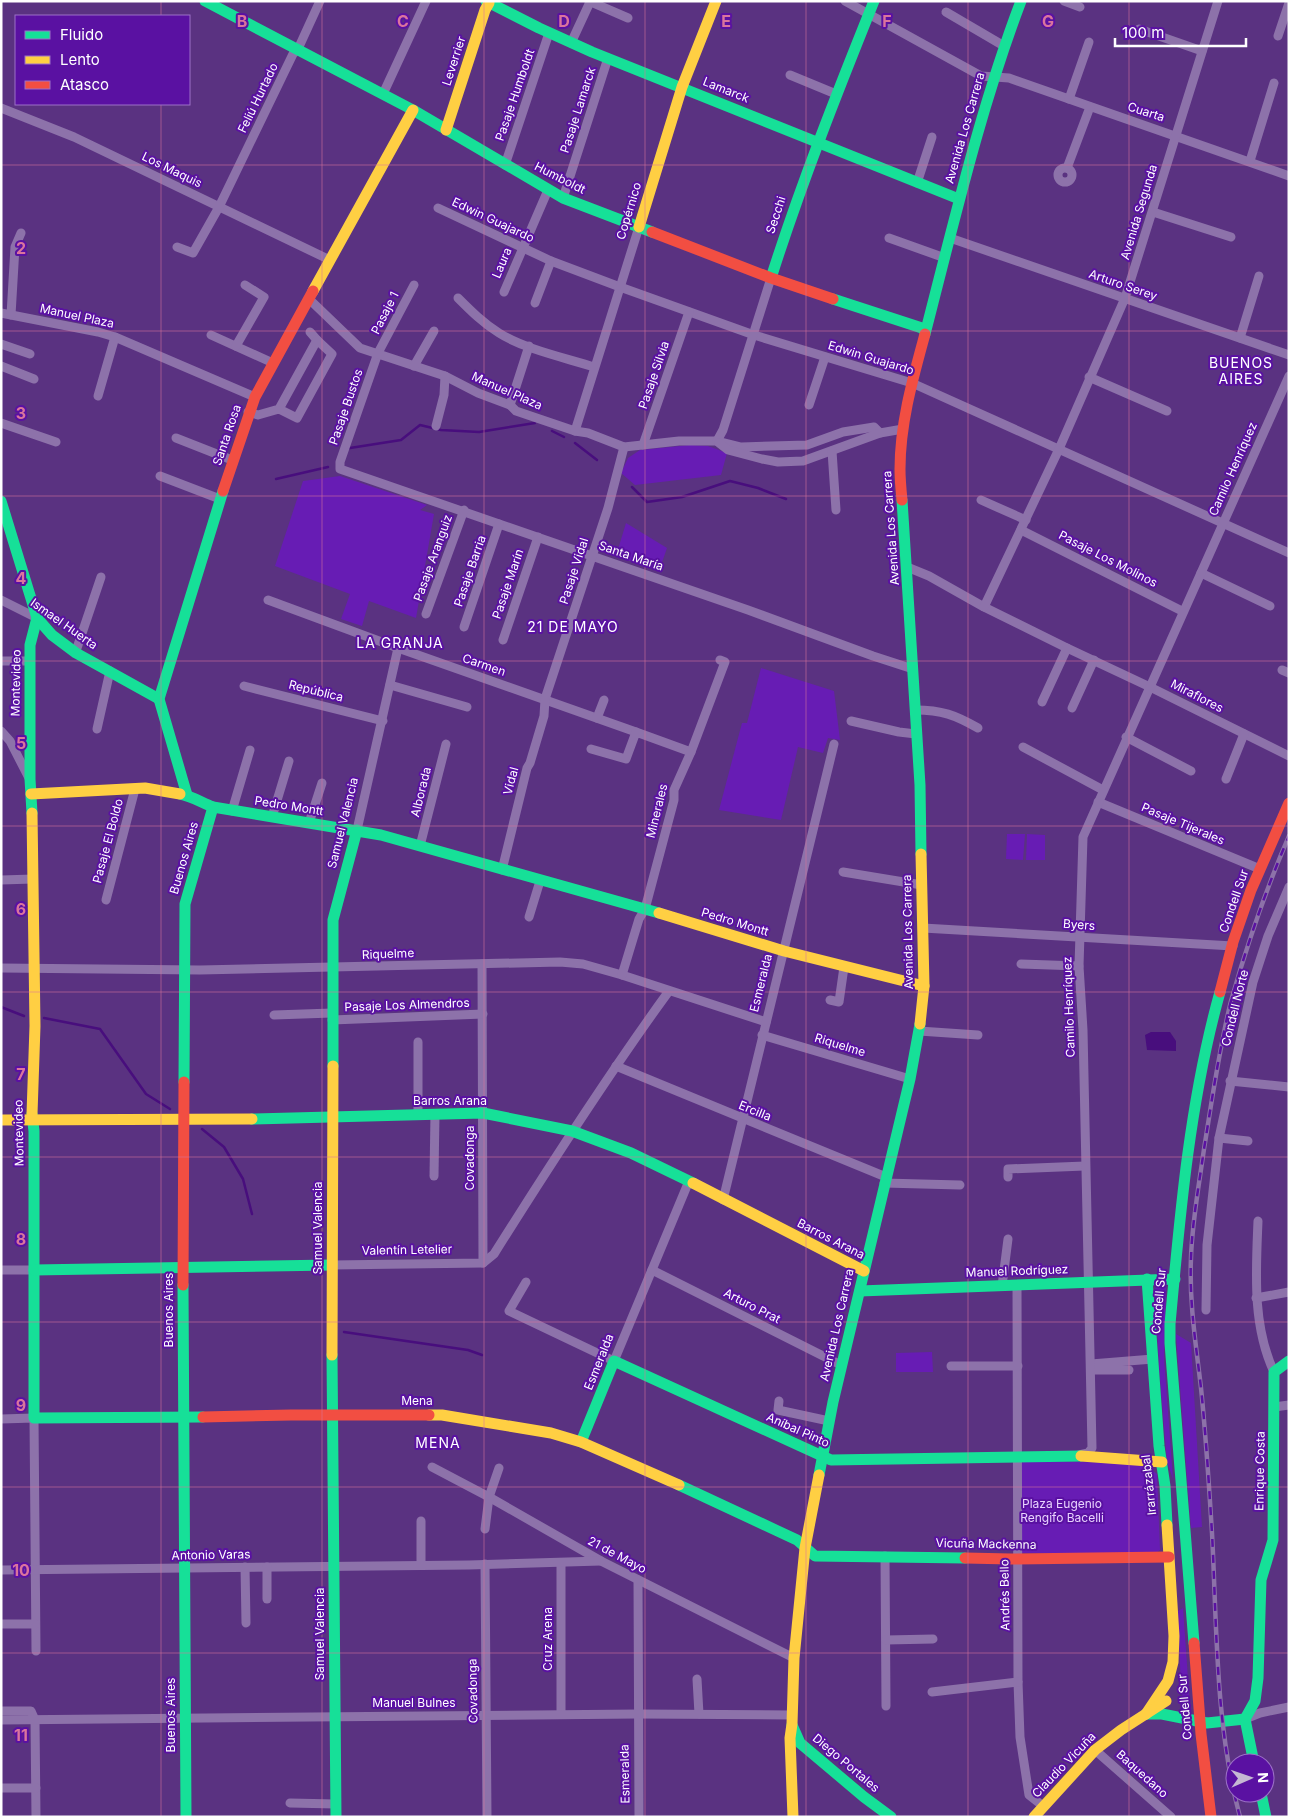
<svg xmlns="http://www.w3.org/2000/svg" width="1290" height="1818" viewBox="0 0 1290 1818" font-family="Inter,sans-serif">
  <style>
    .green { fill: #671cb4 }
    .water { fill: #480e7d }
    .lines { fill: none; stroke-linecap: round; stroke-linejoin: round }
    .stream { stroke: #480e7d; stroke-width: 2.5 }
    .street { stroke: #8d72aa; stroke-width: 9 }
    .fast { stroke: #16e098; stroke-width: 11 }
    .slow { stroke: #ffcf43; stroke-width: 11 }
    .jam { stroke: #f24e42; stroke-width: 11 }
    .rail-casing { stroke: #8d72a9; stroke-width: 4.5 }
    .rail { stroke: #5a11a2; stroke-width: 2.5; stroke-dasharray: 8; stroke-linecap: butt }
    .grid { fill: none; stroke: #da749d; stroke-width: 1; stroke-opacity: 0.55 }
    .labels { text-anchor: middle; stroke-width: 4; stroke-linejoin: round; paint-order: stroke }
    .street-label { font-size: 12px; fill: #fff; stroke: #5a11a2 }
    .park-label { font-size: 12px; fill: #e8d3fe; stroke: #5a11a2 }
    .neighbourhood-label { font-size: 14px; letter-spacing: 1px; fill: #fff; stroke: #5a11a2 }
    .grid-label { font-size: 16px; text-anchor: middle; font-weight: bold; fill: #da749d; stroke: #5a11a2; stroke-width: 4; stroke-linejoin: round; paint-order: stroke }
  </style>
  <rect width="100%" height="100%" fill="#5a3281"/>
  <g class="green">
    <polygon points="690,445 708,446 727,453 721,475 635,485 621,473 628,458 640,450"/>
    <polygon points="340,476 427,505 420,510 434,514 416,618 369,601 362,626 341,619 350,594 275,566 303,481"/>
    <polygon points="626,523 667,548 659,571 616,556"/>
    <polygon points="761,668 834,691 840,740 828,738 823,753 798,747 781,820 719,810 742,723 747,723"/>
    <polygon points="1007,834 1025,834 1023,860 1006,859"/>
    <polygon points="1027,834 1045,835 1045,860 1026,860"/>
    <polygon points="1163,1284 1166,1288 1164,1357 1173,1479 1167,1462 1159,1368 1155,1289 1158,1285"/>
    <polygon points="1176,1334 1191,1343 1202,1527 1191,1528"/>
    <polygon points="932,1352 933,1372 896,1372 896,1353"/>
    <polygon points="1023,1461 1143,1463 1157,1474 1160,1550 1156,1553 1020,1553 1020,1469"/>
    <polygon points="1183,1608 1190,1707 1185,1706 1181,1690 1178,1611"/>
  </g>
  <polygon class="water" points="1151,1032 1170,1032 1176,1041 1176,1051 1147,1050 1145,1035"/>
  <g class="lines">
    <g class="stream">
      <polyline points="552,431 564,437"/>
      <polyline points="575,443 597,460"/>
      <polyline points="350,448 401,440 420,425 441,430 479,432 535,423"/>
      <polyline points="276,479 328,467"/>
      <polyline points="632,487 647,502 682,497 730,481 758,488 786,499"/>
      <polyline points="1,1007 24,1016"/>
      <polyline points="44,1018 100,1029 146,1094 170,1109"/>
      <polyline points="202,1129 224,1147 243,1179 252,1214"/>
      <polyline points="344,1332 468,1350 482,1355"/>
    </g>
    <g class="street">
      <polyline points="589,1 628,18"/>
      <polyline points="845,1 981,76 1009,78 1289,176"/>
      <polyline points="1064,1 1080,7"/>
      <polyline points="946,12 1004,46"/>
      <polyline points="1139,29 1202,51"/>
      <polyline points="1278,36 1289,3"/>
      <polyline points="571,43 590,2"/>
      <polyline points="790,75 836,94"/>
      <polyline points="383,94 426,1"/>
      <polyline points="1069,99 1089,42"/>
      <polyline points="1,108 74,137 330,260"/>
      <polyline points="1250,161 1274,83"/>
      <polyline points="505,165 549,33"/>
      <circle cx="1065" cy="175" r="7"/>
      <polyline points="1067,168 1090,107"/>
      <polyline points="917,183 932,137"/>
      <polyline points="563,198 608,58"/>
      <polyline points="438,208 551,261 620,287 754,335 912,383 1289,553"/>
      <polyline points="1153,212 1231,237"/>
      <polyline points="889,238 945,258"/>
      <polyline points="950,238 1289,355"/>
      <polyline points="177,247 193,253 219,207 293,54 298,49 320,1"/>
      <polyline points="414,285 378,353 340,462 340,469 748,610 873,656 913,669"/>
      <polyline points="504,292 548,190"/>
      <path d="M 458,298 C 471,311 483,323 499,333 C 524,349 566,358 594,367"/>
      <polyline points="309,299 360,348 445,376 478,393 510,405 516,411 575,431 588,433 624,447 679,441 717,441 741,447 807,445 843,432 874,427 880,433"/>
      <polyline points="535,303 551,261"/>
      <polyline points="1,313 98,332 115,337 255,397"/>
      <polyline points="11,315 15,247 21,233"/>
      <polyline points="310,332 317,340"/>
      <polyline points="211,335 273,363"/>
      <polyline points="1240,338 1259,276"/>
      <polyline points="1,344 30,354"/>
      <polyline points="236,346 264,297 245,285"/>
      <polyline points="1,366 34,379"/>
      <polyline points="414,366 434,331"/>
      <polyline points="1089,377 1167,411"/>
      <polyline points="98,396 115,337"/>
      <polyline points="510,405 529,346"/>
      <polyline points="809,405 825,357"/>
      <polyline points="248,412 258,415 279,409 297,418 332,354 317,340 279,409"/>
      <polyline points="1,423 56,442"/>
      <polyline points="436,426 444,395 445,376"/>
      <polyline points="575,431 639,227"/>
      <polyline points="176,438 232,460"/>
      <polyline points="717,441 723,430 771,278"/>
      <polyline points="719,443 728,450 762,459 778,462 803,461 880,433 903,429"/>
      <polyline points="643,445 689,312"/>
      <polyline points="832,451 836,510"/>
      <polyline points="160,476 220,499"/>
      <polyline points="981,500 1026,520"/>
      <polyline points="1021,530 1182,611"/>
      <polyline points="907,567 929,576 984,607 1067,648 1150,687 1289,756"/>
      <polyline points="1201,573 1270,606"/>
      <polyline points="1,600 37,618"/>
      <polyline points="268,600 398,648 636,732"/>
      <polyline points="984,607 1059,449 1125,298 1218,1"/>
      <polyline points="426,614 464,510"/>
      <polyline points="464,627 499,524"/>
      <polyline points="503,640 538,537"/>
      <polyline points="76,651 101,577"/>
      <polyline points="1,661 30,661"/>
      <polyline points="1282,670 1289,673"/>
      <polyline points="390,685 467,707"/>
      <polyline points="244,686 383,721"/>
      <polyline points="1042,702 1067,648"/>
      <polyline points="1072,708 1094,660"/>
      <path d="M 915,710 C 942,710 955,715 978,728"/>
      <polyline points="597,718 604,700"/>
      <polyline points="851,721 899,732 916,734"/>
      <polyline points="97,729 110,671"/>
      <polyline points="1,731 10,741 29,778"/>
      <polyline points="1126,737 1191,771"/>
      <polyline points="1023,747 1103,790"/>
      <polyline points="591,749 626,759 636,732 691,752"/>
      <polyline points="1226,779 1244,734"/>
      <polyline points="1098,802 1260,869"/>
      <polyline points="232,811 250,750"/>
      <polyline points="272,817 289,761"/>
      <polyline points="309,823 322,783"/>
      <polyline points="357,830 398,648"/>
      <polyline points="420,846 446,744"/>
      <polyline points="502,870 527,768 530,763 544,716 545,699 608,508 624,447"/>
      <polyline points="843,872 922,885"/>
      <polyline points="1,880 33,879"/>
      <polyline points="106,900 135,789"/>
      <polyline points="529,917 540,881"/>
      <polyline points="923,928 1233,946"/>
      <polyline points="482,964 483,1263"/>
      <polyline points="1021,964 1079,966"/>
      <polyline points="1,968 200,970 560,962 583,964 622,975 766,1022"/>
      <polyline points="622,975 639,919 645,909 674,800 674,790 691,752 725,662 720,660"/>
      <polyline points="830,1000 839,1002 844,967"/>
      <polyline points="274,1015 332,1013"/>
      <polyline points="332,1020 483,1014"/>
      <polyline points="919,1031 978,1035"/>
      <polyline points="762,1035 910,1079"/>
      <polyline points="418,1042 418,1114"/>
      <polyline points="616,1066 886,1177"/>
      <polyline points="1230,1081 1289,1087"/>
      <polyline points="1219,1138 1248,1141"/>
      <polyline points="434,1176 435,1114"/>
      <polyline points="1008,1177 1008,1169 1085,1166"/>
      <polyline points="884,1183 960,1185"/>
      <polyline points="723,1200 834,744"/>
      <path d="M 1258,1221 C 1256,1271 1252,1325 1274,1372"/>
      <path d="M 332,1265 L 483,1263 L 494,1254 C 550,1165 607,1076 669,991"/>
      <polyline points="1,1270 34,1270"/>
      <polyline points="652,1270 841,1365"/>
      <polyline points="526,1282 509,1311 614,1361 689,1181"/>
      <polyline points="1002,1286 1008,1239"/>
      <polyline points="1017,1286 1018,1682 1020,1737 1029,1795 1043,1806"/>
      <polyline points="1256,1298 1289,1292"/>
      <polyline points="1206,1310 1207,1245 1219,1138 1253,982 1268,936 1289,887"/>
      <polyline points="1091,1364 1153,1359"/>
      <polyline points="951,1366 1018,1366"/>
      <polyline points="1091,1370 1129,1370"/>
      <polyline points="779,1401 778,1410 829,1421"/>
      <polyline points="1274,1407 1289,1405"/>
      <polyline points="1,1419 34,1418 36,1651"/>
      <polyline points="1079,1455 1088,1453 1092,1448 1083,1030 1079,966 1083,837 1289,376"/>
      <polyline points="432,1467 489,1497 601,1561 794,1658"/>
      <polyline points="485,1529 489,1497 499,1468"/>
      <polyline points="885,1556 886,1706"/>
      <polyline points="561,1563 561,1714"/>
      <polyline points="485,1564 487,1817"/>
      <polyline points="421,1565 421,1521"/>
      <polyline points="245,1567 246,1623"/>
      <polyline points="1,1570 469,1565 601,1561"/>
      <polyline points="638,1580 639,1817"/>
      <polyline points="267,1599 267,1567"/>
      <polyline points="1,1624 35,1624"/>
      <polyline points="886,1640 933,1639"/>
      <polyline points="697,1679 699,1714"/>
      <polyline points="932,1692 1018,1682"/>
      <polyline points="1,1711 31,1711 35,1720 36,1817"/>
      <polyline points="1245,1719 1260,1713 1289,1707"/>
      <polyline points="1,1720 638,1714 792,1715"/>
      <polyline points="1095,1750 1171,1817"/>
      <polyline points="1,1788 36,1788"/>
      <polyline points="290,1803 336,1804"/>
    </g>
    <g class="fast">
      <polyline points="205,1 413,110 563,198 652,232"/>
      <polyline points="486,1 539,28 592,52 959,199"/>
      <path d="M 771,278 C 801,184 837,93 874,1"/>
      <polyline points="833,299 925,329"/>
      <path d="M 925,334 C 954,222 980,109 1021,1"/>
      <polyline points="902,500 920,785 921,854"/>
      <polyline points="1,501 37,618 30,645 30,779 32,813"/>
      <polyline points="37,618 52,635 76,653 159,699"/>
      <path d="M 180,794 C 192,796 202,803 213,807 L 381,835 L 659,913"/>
      <polyline points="187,795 159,699 223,491"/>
      <polyline points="333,1066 333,920 357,830"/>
      <polyline points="184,1082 185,904 213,807"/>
      <polyline points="32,1114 34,1131 34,1418 203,1417"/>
      <polyline points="252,1119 483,1113 572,1131 631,1153 693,1183"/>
      <polyline points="34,1270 332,1265"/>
      <polyline points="1147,1279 1159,1446 1165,1486 1167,1525"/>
      <polyline points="183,1285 186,1817"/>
      <polyline points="860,1291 1175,1279"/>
      <polyline points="332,1355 336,1817"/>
      <polyline points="581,1442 614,1361 831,1460 1081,1456"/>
      <polyline points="819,1475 833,1402 910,1079 920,1024"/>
      <polyline points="679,1485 797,1540 815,1556 965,1558"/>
      <path d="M 1194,1643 L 1170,1343 L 1170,1324 C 1180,1213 1190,1099 1220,992"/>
      <polyline points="1146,1714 1162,1714 1207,1723 1245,1719"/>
      <polyline points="1245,1719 1255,1701 1258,1678 1261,1580 1273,1540 1274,1372 1289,1361"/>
      <polyline points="1245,1719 1254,1763"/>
      <polyline points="792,1725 800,1743 864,1797 891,1817"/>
      <polyline points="1261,1793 1266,1817"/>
    </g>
    <g class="slow">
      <polyline points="446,130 485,10 489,3"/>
      <polyline points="639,227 682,87 716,1"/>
      <polyline points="313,291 413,110"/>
      <polyline points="31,794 145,788 180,794"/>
      <polyline points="32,813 35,1026 32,1114"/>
      <polyline points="659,913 784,951 924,986"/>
      <polyline points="920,1024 924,986 921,854"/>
      <polyline points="1,1120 252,1119"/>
      <polyline points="693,1183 864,1271"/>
      <polyline points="332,1355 333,1066"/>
      <polyline points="429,1415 442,1415 551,1433 581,1442 679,1485"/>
      <polyline points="1081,1456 1162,1462"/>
      <polyline points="1146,1714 1168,1681 1173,1662 1174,1636 1167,1525"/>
      <polyline points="793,1817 790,1738 792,1724 794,1658 805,1548 819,1475"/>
      <polyline points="1034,1817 1095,1750 1121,1730 1166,1701"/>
    </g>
    <g class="jam">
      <polyline points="652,232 771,278 833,299"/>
      <polyline points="223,491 255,397 313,291"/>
      <path d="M 902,500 C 901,490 900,479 900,469 C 900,423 913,378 925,334"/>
      <polyline points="1220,992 1233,942 1251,890 1289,803"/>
      <polyline points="183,1285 184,1082"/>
      <polyline points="203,1417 291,1415 429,1415"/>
      <polyline points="965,1558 1011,1559 1169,1557"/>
      <polyline points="1194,1643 1201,1734 1211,1817"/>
    </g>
    <defs>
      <path id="rail" d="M 1240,1817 C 1215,1725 1217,1627 1212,1533 C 1209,1485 1206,1436 1201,1388 C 1196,1345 1189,1302 1191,1258 C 1192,1222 1199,1185 1204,1149 C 1212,1100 1219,1049 1231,1001 C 1247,945 1266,889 1289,836"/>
    </defs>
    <use href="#rail" class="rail-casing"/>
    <use href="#rail" class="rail"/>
  </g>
  <path class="grid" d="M 161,1 L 161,16M 322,1 L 322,1817M 484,1 L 484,1817M 645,1 L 645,1817M 806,1 L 806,1817M 968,1 L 968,1817M 1129,1 L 1129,1817M 161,104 L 161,1817M 1,165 L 1289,165M 1,331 L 1289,331M 1,496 L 1289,496M 1,661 L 1289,661M 1,826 L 1289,826M 1,992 L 1289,992M 1,1157 L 1289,1157M 1,1322 L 1289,1322M 1,1487 L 1289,1487M 1,1653 L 1289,1653"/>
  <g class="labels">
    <g class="street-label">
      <text transform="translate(454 61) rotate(-72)" y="4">Leverrier</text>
      <text transform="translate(726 90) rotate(22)" y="4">Lamarck</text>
      <text transform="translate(515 95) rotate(-71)" y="4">Pasaje Humboldt</text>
      <text transform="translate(258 98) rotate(-64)" y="4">Feliú Hurtado</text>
      <text transform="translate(578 110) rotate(-72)" y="4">Pasaje Lamarck</text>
      <text transform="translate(1146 112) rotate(18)" y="4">Cuarta</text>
      <text transform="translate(965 128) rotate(-74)" y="4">Avenida Los Carrera</text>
      <text transform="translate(172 170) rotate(26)" y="4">Los Maquis</text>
      <text transform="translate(560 178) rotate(27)" y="4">Humboldt</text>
      <text transform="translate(629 211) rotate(-73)" y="4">Copérnico</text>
      <text transform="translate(1139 212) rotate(-73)" y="4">Avenida Segunda</text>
      <text transform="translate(776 215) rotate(-72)" y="4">Secchi</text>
      <text transform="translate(493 220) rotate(25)" y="4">Edwin Guajardo</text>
      <text transform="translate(502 263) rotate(-67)" y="4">Laura</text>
      <text transform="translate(1123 285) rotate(19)" y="4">Arturo Serey</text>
      <text transform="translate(385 313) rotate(-63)" y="4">Pasaje 1</text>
      <text transform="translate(77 316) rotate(12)" y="4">Manuel Plaza</text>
      <text transform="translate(871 358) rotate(17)" y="4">Edwin Guajardo</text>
      <text transform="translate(654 375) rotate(-71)" y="4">Pasaje Silvia</text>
      <text transform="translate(507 391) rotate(24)" y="4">Manuel Plaza</text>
      <text transform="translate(346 407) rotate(-71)" y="4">Pasaje Bustos</text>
      <text transform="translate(227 435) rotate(-71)" y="4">Santa Rosa</text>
      <text transform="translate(1233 469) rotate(-66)" y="4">Camilo Henríquez</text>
      <text transform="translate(891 528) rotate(-94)" y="4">Avenida Los Carrera</text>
      <text transform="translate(631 556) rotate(19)" y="4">Santa María</text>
      <text transform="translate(433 558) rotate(-70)" y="4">Pasaje Aranguiz</text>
      <text transform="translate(1108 559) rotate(27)" y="4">Pasaje Los Molinos</text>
      <text transform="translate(470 571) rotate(-71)" y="4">Pasaje Barria</text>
      <text transform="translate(574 571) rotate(-72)" y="4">Pasaje Vidal</text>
      <text transform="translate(508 584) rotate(-71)" y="4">Pasaje Marín</text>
      <text transform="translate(64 624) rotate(35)" y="4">Ismael Huerta</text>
      <text transform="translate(484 665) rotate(19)" y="4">Carmen</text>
      <text transform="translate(16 683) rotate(-89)" y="4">Montevideo</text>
      <text transform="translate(316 691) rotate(14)" y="4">República</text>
      <text transform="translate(1197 696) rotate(27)" y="4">Miraflores</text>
      <text transform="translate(511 781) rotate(-75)" y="4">Vidal</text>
      <text transform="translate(421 792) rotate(-76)" y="4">Alborada</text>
      <text transform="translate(289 806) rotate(9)" y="4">Pedro Montt</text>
      <text transform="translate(657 811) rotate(-76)" y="4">Minerales</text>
      <text transform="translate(343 823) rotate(-76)" y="4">Samuel Valencia</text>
      <text transform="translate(1183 824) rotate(23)" y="4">Pasaje Tijerales</text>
      <text transform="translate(108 841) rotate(-75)" y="4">Pasaje El Boldo</text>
      <text transform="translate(184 858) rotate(-74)" y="4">Buenos Aires</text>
      <text transform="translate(1234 901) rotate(-71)" y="4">Condell Sur</text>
      <text transform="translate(735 922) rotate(17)" y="4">Pedro Montt</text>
      <text transform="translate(1079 925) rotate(4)" y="4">Byers</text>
      <text transform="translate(908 932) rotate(-91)" y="4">Avenida Los Carrera</text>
      <text transform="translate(388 954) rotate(-2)" y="4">Riquelme</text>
      <text transform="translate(761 983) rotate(-76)" y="4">Esmeralda</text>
      <text transform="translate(407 1005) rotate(-2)" y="4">Pasaje Los Almendros</text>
      <text transform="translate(1069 1007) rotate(-92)" y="4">Camilo Henríquez</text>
      <text transform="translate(1235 1008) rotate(-76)" y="4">Condell Norte</text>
      <text transform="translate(840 1045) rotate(17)" y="4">Riquelme</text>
      <text x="450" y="1105">Barros Arana</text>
      <text transform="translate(755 1111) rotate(22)" y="4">Ercilla</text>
      <text transform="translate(19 1133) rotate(-91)" y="4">Montevideo</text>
      <text transform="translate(470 1158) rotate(-90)" y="4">Covadonga</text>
      <text transform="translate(318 1228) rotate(-90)" y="4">Samuel Valencia</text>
      <text transform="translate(831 1239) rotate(27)" y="4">Barros Arana</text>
      <text transform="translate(407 1250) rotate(-1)" y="4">Valentín Letelier</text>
      <text transform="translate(1017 1271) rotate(-2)" y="4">Manuel Rodríguez</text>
      <text transform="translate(1159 1301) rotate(-85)" y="4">Condell Sur</text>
      <text transform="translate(752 1306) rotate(27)" y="4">Arturo Prat</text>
      <text transform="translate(169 1310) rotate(-90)" y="4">Buenos Aires</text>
      <text transform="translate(837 1325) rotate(-77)" y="4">Avenida Los Carrera</text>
      <text transform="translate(599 1362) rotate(-68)" y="4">Esmeralda</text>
      <text x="417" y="1405">Mena</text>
      <text transform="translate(798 1430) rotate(24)" y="4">Aníbal Pinto</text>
      <text transform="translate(1260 1471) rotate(-89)" y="4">Enrique Costa</text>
      <text transform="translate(1149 1485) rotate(-96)" y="4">Irarrázabal</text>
      <text transform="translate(986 1544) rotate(1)" y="4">Vicuña Mackenna</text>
      <text transform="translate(211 1555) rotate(-1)" y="4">Antonio Varas</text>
      <text transform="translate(617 1555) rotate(28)" y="4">21 de Mayo</text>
      <text transform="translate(1005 1595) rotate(-91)" y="4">Andrés Bello</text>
      <text transform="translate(320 1634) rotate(-90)" y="4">Samuel Valencia</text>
      <text transform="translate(548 1639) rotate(-90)" y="4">Cruz Arena</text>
      <text transform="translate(473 1691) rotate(-91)" y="4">Covadonga</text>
      <text x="414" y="1707">Manuel Bulnes</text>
      <text transform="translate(1185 1707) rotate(-95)" y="4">Condell Sur</text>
      <text transform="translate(171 1715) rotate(-90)" y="4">Buenos Aires</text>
      <text transform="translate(846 1763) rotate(40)" y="4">Diego Portales</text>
      <text transform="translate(1064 1765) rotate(-46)" y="4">Claudio Vicuña</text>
      <text transform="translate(625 1774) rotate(-91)" y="4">Esmeralda</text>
      <text transform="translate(1142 1774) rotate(42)" y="4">Baquedano</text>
    </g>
    <g class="park-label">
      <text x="1062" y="1508">Plaza Eugenio<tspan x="1062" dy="14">Rengifo Bacelli</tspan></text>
    </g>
    <g class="neighbourhood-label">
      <text x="1241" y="368">BUENOS<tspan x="1241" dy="16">AIRES</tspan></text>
      <text x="573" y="632">21 DE MAYO</text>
      <text x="400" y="648">LA GRANJA</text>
      <text x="438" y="1448">MENA</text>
    </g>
  </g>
  <g class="grid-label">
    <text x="242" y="27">B</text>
    <text x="403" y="27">C</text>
    <text x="564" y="27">D</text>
    <text x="726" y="27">E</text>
    <text x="887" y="27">F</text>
    <text x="1048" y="27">G</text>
    <text x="21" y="254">2</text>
    <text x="21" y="419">3</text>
    <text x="21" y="584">4</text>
    <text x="21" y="749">5</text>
    <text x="21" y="915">6</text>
    <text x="21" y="1080">7</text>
    <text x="21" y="1245">8</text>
    <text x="21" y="1411">9</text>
    <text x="21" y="1576">10</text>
    <text x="21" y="1741">11</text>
  </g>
  <rect width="1290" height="1818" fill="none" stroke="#ffffff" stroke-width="5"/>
  <rect x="15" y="15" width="175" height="90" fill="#5a11a2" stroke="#9c70c7"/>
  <rect x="25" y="31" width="25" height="8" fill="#16e098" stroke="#9c70c7"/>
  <text x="60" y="40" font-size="15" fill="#ffffff">Fluido</text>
  <rect x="25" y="56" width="25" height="8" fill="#ffcf43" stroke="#9c70c7"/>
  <text x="60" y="65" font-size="15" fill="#ffffff">Lento</text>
  <rect x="25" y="81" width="25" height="8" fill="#f24e42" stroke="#9c70c7"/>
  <text x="60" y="90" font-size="15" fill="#ffffff">Atasco</text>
  <g transform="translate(1250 1778) rotate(88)"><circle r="24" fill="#5a11a2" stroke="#9c70c7"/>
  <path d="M0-4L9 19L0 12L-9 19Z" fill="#c5b7d3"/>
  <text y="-8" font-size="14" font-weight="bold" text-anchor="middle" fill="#ffffff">N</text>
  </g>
  <path d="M1115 38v8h131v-8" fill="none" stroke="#ffffff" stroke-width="2.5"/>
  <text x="1122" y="38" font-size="15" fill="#ffffff" stroke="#5a11a2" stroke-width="4" paint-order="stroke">100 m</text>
</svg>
